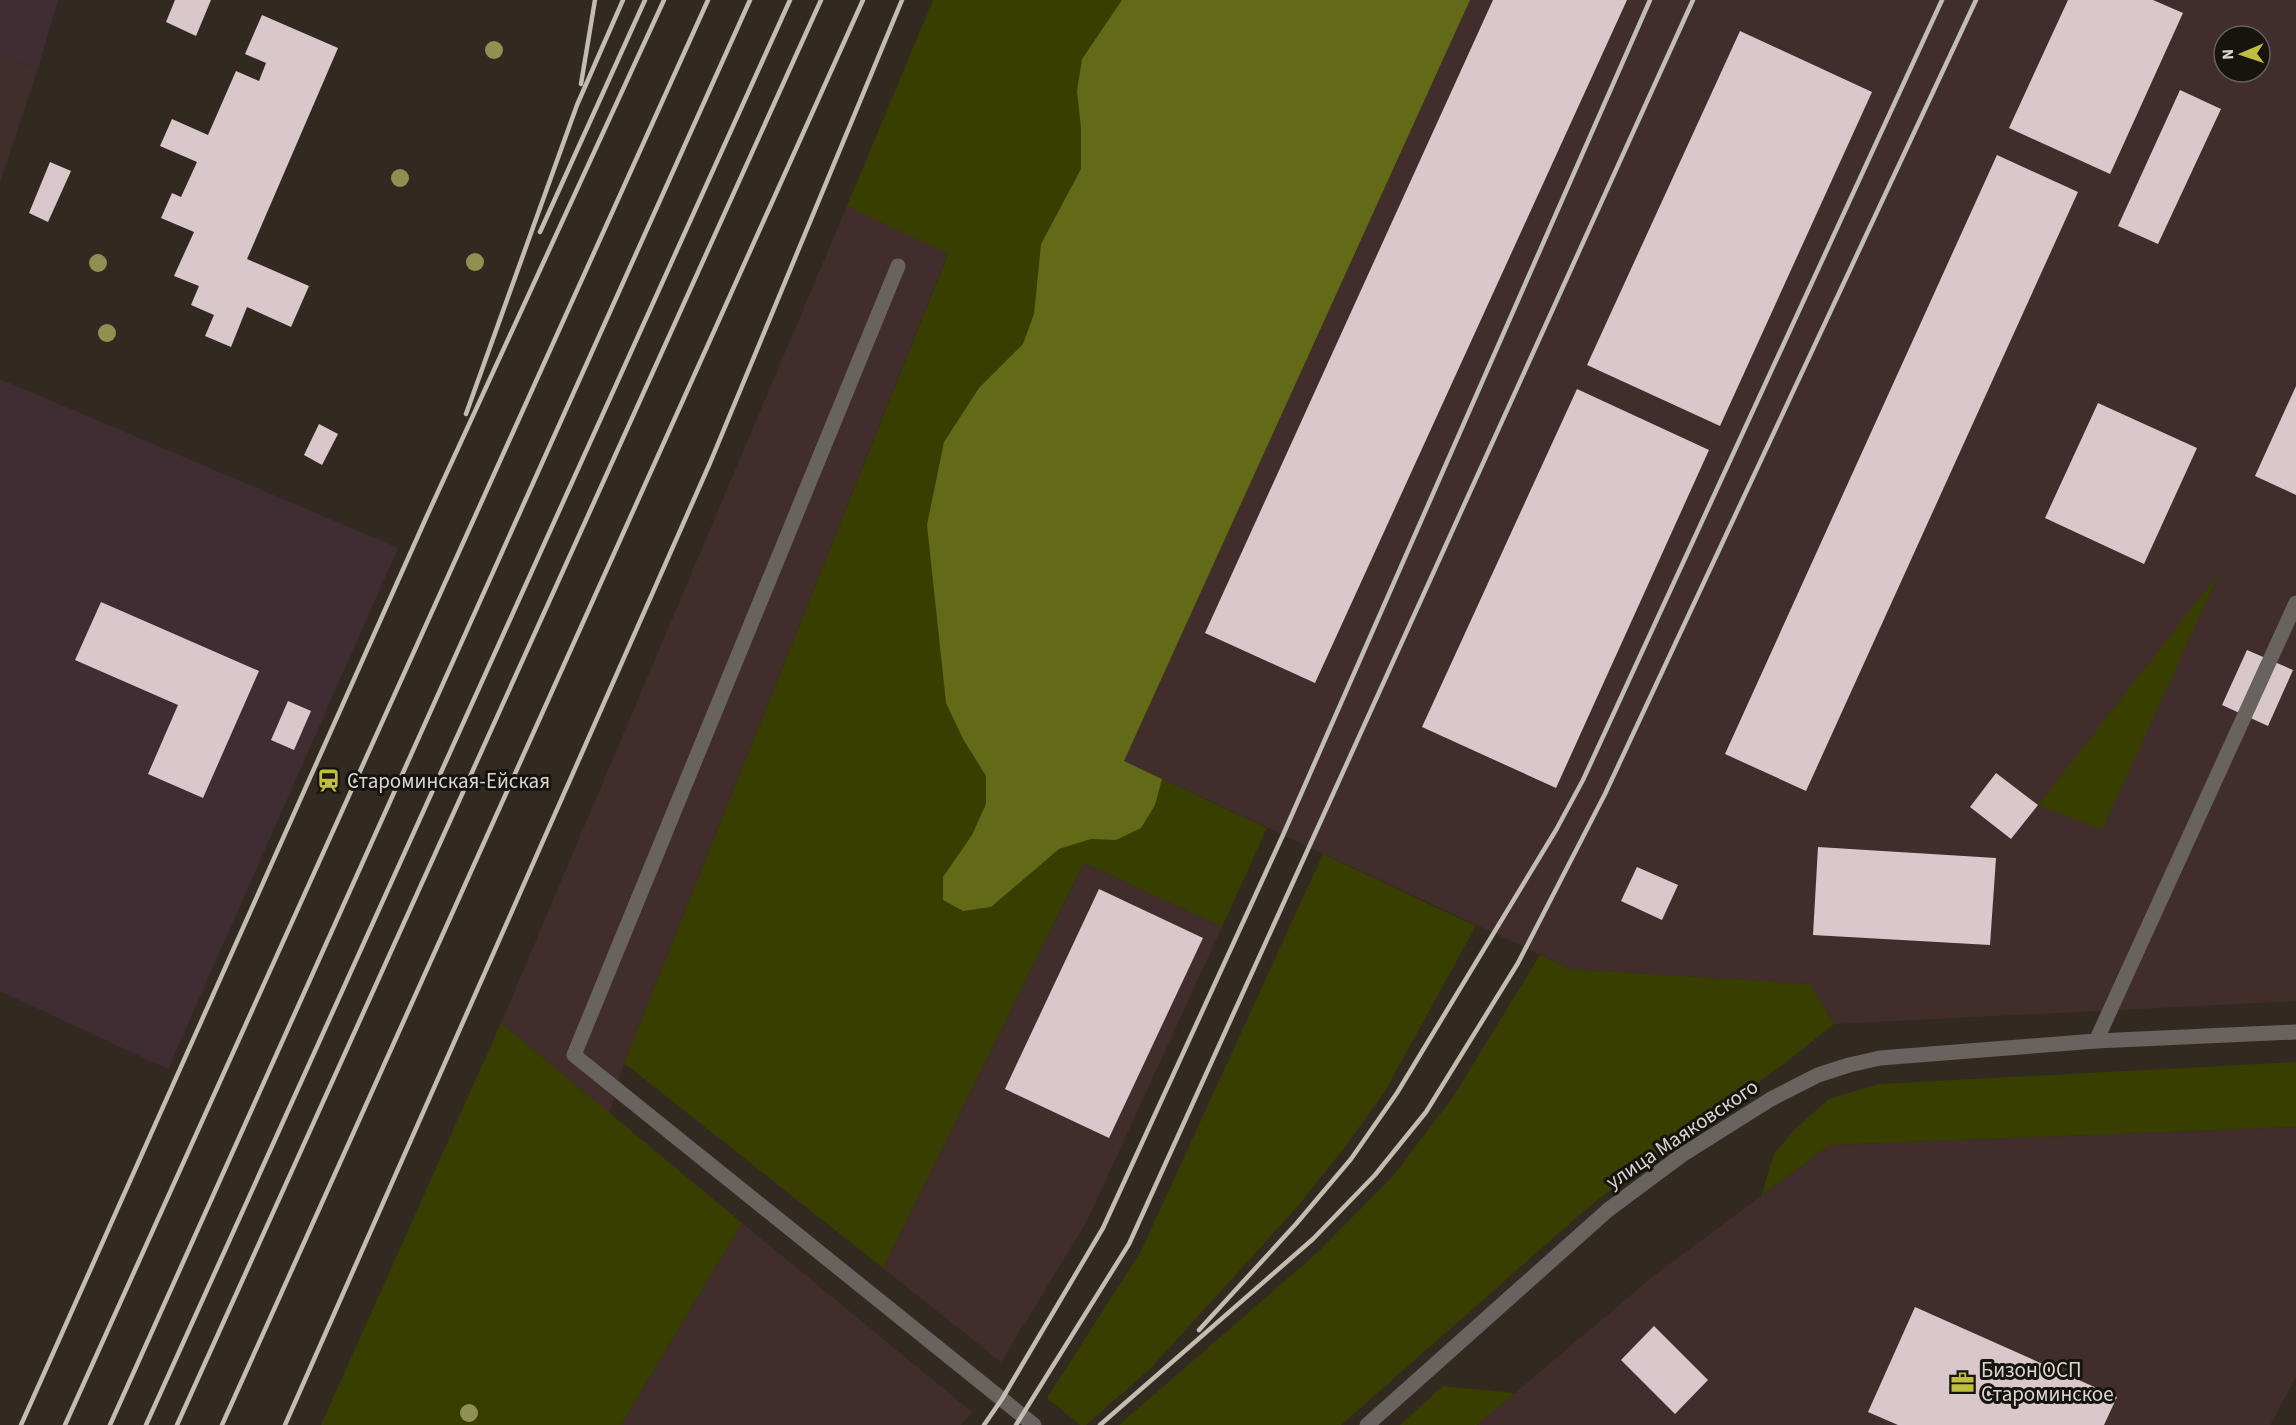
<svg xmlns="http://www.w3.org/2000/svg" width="2296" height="1425" viewBox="0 0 2296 1425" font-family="'Source Sans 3',sans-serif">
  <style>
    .commercial { fill: #402d34 }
    .industrial { fill: #412d2b; fill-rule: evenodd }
    .green { fill: #383d00 }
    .forest { fill: #626917 }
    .building { fill: #d9c7cc }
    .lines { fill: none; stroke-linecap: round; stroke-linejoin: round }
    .minor { stroke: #68635f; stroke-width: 15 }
    .rail { stroke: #c1bcb4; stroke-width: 4.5 }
    .tree { fill: #8e9152 }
    .labels { text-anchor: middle; stroke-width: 6; stroke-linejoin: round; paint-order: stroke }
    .poi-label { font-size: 21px; fill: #dbd6cf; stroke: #17130f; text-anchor: start }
    .street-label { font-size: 21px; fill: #dbd6cf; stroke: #17130f }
  </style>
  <rect width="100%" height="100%" fill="#322a20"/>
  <g class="commercial">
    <polygon points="0,0 58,0 38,68 0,57"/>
    <polygon points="0,379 398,548 168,1069 0,991"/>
  </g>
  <g class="industrial">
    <path d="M 1470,0 L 2296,0 L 2296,1001 L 1834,1024 L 1809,984 L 1571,969 L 1124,761 ZM 2224,36 L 2260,36 L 2260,72 L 2224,72 Z"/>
    <polygon points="0,57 38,68 0,182"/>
    <polygon points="847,206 948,253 624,1063 609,1113 501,1023"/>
    <polygon points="1084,863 1222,927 1087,1221 1001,1362 883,1268"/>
    <polygon points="2296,1127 2296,1377 2270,1425 1477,1425 1656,1274 1830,1145"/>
    <polygon points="742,1223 972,1412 961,1425 621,1425"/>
  </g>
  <g class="green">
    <polygon points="933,0 1470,0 1124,761 1267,828 1222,927 1084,863 883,1268 624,1063 948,254 847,206"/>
    <polygon points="2220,572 2102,830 2038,805"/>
    <polygon points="1323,854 1476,926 1385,1091 1345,1147 1298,1206 1150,1369 1086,1425 1080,1425 1047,1398 1141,1251"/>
    <polygon points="1540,955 1571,969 1810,984 1834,1024 1785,1063 1592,1204 1341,1425 1119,1425 1318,1252 1393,1176 1453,1097"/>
    <polygon points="501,1023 742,1223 621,1425 321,1425"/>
    <polygon points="2296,1062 2296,1127 1830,1145 1761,1196 1774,1154 1797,1127 1829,1099 1878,1084"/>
    <polygon points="1443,1386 1515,1393 1477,1425 1400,1425"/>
  </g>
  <polygon class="forest" points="1122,0 1470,0 1124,761 1162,779 1155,805 1141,828 1116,840 1091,839 1059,849 991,907 963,911 943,900 943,877 972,835 986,804 986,776 963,739 946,703 927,525 944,442 979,388 1023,344 1034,314 1041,244 1081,169 1081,128 1077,91 1082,59"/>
  <g class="building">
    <polygon points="175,0 211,0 196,36 166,22"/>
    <polygon points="1493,0 1627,0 1315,683 1205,633"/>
    <polygon points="2068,0 2153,0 2183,13 2110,174 2009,128"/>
    <polygon points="262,15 338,48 247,259 309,286 291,327 247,307 231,347 205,336 214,315 191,305 199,286 174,276 194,232 161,218 172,193 181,197 197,162 160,146 172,119 208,135 236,71 259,81 266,63 245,54"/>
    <polygon points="1740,31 1872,92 1720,426 1587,365"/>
    <polygon points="2180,90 2221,109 2158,244 2118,226"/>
    <polygon points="1997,155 2078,192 1806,791 1725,754"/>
    <polygon points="50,162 71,171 48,222 29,213"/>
    <polygon points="2296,386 2296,495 2255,476"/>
    <polygon points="1577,389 1709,450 1556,788 1422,727"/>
    <polygon points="2098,403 2197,448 2144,564 2045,518"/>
    <polygon points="319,424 338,434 322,465 304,455"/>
    <polygon points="101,602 259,671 203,798 148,774 178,705 75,660"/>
    <polygon points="2247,650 2293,670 2268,726 2222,705"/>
    <polygon points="288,701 311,711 294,750 271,740"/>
    <polygon points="1996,773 2038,805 2011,839 1970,807"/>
    <polygon points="1818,847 1996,858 1990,945 1813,935"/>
    <polygon points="1637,867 1678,885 1662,920 1621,901"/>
    <polygon points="1099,889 1203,938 1109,1138 1005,1089"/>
    <polygon points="1915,1307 2117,1397 2104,1425 1898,1425 1868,1412"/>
    <polygon points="1654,1326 1708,1380 1675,1414 1621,1360"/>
  </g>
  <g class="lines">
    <g class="minor">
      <polyline points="898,266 574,1055 1034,1425"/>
      <polyline points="2096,1041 2296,603"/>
      <polyline points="1367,1425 1608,1210 1682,1155 1771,1099 1818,1075 1849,1065 1880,1058 2096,1041 2296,1032"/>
    </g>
    <g class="rail">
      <polyline points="581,84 595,0"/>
      <polyline points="540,232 645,0"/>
      <polyline points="466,414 577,105 623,0"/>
      <polyline points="1199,1330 1296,1224 1351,1159 1397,1093 1556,830 1583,780 1942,0"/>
      <polyline points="21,1425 426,518 664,0"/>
      <polyline points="65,1425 708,0"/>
      <polyline points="110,1425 750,0"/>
      <polyline points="146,1425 790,0"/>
      <polyline points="177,1425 821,0"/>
      <polyline points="222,1425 863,0"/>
      <polyline points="285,1425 710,463 902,0"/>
      <polyline points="984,1425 1002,1399 1103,1228 1283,835 1650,0"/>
      <polyline points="1016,1425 1129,1244 1693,0"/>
      <polyline points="1100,1425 1313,1239 1375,1175 1426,1112 1518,963 1605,794 1976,0"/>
    </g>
  </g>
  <g class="tree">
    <circle cx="494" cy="50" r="9"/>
    <circle cx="400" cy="178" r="9"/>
    <circle cx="475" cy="262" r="9"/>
    <circle cx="98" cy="263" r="9"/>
    <circle cx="107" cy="333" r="9"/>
    <circle cx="469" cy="1413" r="9"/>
  </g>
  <defs>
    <symbol id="station-bare" viewBox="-9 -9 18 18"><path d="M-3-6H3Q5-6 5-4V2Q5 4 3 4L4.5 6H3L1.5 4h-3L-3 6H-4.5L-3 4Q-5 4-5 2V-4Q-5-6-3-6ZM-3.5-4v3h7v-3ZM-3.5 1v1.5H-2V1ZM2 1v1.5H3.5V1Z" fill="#c0be41" stroke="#17130f" stroke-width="2.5" paint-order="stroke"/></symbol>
    <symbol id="office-bare" viewBox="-9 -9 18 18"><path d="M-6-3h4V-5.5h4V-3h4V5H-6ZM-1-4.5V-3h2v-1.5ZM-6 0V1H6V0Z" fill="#c0be41" stroke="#17130f" stroke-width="2.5" paint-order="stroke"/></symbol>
  </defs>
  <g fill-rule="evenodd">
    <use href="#station-bare" x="312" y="764" width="33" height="33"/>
    <use href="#office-bare" x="1946" y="1366" width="33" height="33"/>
  </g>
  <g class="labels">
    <g class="poi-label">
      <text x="347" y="788">Староминская-Ейская</text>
      <text x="1981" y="1377">Бизон ОСП<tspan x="1981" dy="24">Староминское</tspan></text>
    </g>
    <g class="street-label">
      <text transform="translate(1682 1134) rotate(-34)" y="7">улица Маяковского</text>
    </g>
  </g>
  <g transform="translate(2242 54) rotate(268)"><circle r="28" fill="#17130f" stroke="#65615c" stroke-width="1.5"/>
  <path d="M0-4.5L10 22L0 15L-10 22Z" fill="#c0be41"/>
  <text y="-9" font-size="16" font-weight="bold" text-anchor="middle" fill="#dbd6cf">N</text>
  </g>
</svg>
